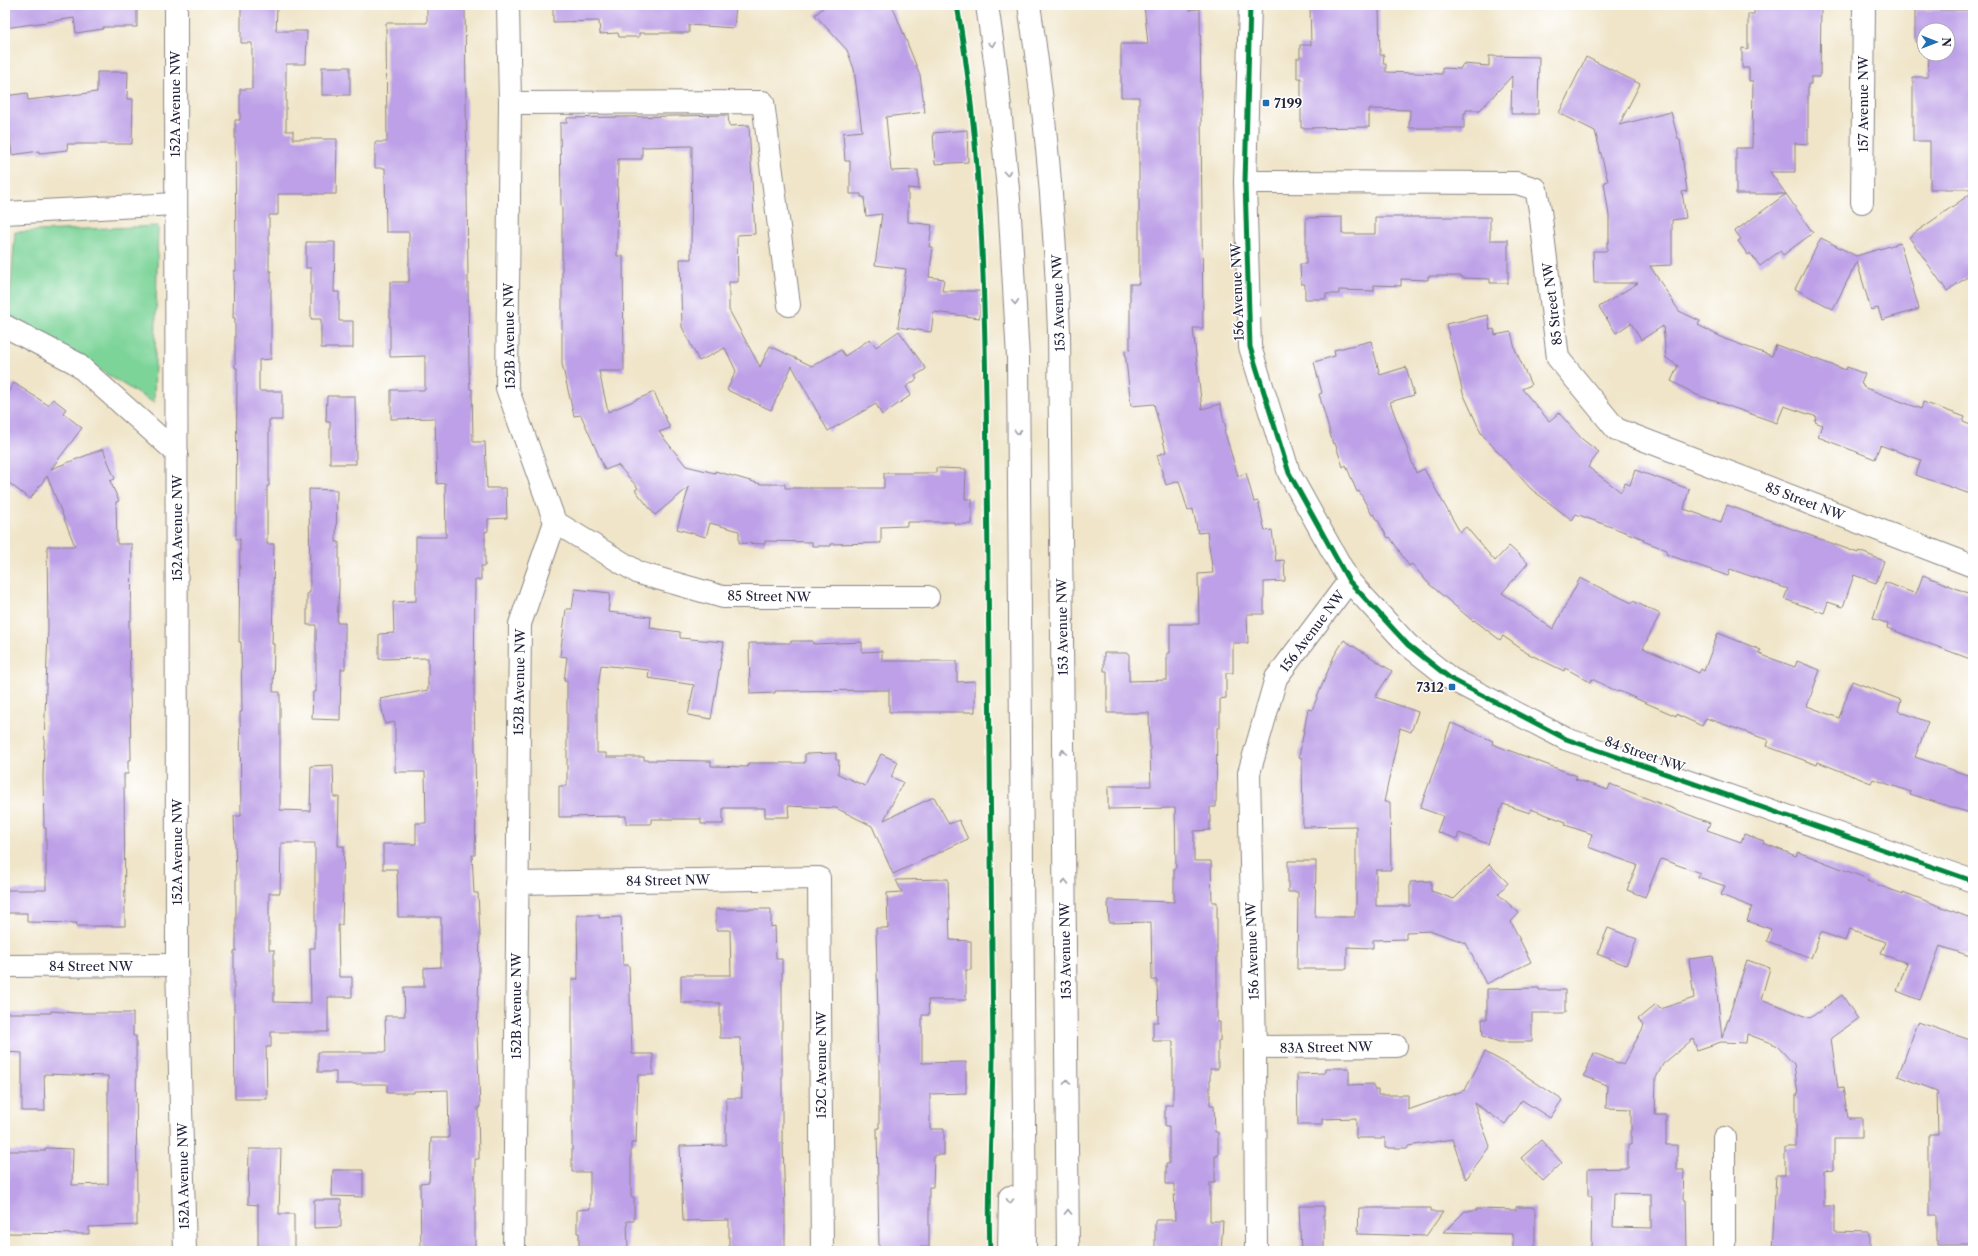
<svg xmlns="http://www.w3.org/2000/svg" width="1978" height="1256" viewBox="0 0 1978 1256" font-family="'Libre Caslon Text',serif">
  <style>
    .green { fill: #7dd499; stroke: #507b6a }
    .building { fill: #bda0e7; fill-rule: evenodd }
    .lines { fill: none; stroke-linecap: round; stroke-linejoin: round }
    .street-casing { stroke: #898482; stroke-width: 24 }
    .secondary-casing { stroke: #898482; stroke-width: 24 }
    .street { stroke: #fff; stroke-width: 22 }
    .secondary { stroke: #fff; stroke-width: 22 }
    .cycleway-casing { stroke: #fff; stroke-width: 8 }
    .cycleway { stroke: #00873e; stroke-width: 5 }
    .oneway { stroke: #9c9ca7 }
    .poi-dot { fill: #1f6fb2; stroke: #fff; stroke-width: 1.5 }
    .labels { text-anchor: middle; stroke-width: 3; stroke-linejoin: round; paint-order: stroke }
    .poi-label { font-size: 13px; font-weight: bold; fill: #22223b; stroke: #fff; text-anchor: start }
    .street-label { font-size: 13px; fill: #22223b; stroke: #fff }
  </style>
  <rect width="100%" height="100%" fill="#fff"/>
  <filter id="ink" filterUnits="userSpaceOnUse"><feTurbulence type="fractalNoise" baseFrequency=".025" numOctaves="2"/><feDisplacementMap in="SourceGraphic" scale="8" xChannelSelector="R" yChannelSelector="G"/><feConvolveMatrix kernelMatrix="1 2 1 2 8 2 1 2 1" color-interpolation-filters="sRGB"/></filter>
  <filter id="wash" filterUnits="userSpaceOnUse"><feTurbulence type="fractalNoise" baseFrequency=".012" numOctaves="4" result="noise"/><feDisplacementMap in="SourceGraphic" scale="16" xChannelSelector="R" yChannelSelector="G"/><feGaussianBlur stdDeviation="0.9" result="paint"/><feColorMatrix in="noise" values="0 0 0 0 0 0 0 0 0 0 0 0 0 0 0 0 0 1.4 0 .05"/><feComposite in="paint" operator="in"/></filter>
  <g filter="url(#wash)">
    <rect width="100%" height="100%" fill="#f0e5c9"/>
    <polygon class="green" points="158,226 154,403 9,315 15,232"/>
    <g id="blocks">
      <g class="building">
        <polygon points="5,5 137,5 137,27 103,27 103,29 76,33 74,18 5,28"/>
        <polygon points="427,5 465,5 469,371 470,389 472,389 473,442 485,442 487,488 506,488 507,518 488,519 488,531 485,532 485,566 481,566 481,580 475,580 474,691 476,804 475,855 472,855 474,893 478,893 480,935 477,1036 480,1107 478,1107 479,1159 475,1159 475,1251 421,1251 420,1183 429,1182 431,1138 449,1138 448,1090 414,1091 414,1093 387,1093 387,1084 336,1084 336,1072 318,1072 318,1052 386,1052 385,1016 405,1016 404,987 424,987 424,968 441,967 441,917 398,917 397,869 383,869 383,844 416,844 416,823 426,823 425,772 395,772 395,722 385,724 380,699 428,690 428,658 379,659 379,634 394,633 393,602 416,601 416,537 446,537 445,483 437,484 435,418 391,419 391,390 425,390 425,356 390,357 390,282 409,282 409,232 386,232 385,168 375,168 375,142 387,142 386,23 427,23"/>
        <polygon points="553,5 736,5 734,28 689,25 689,33 639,33 639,37 619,37 618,33 600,34 599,21 553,22"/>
        <polygon points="826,5 892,5 920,75 925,112 886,117 891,171 918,170 919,189 908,188 908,222 932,225 929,247 933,247 929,277 944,279 942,291 980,291 980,318 934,312 931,332 898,327 906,269 875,265 882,214 866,216 864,197 861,197 861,194 850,194 850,161 845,161 843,133 862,131 854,69 847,50 815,15"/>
        <polygon points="1144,5 1189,5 1189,10 1200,9 1203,328 1193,328 1202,409 1220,404 1226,429 1224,430 1238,476 1246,473 1254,502 1258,501 1265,531 1272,530 1276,561 1284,560 1285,581 1264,582 1264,614 1247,614 1248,643 1233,643 1233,673 1226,673 1226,698 1220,699 1220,728 1217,728 1216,807 1210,807 1210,830 1194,831 1194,861 1211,861 1212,902 1217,902 1217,1022 1220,1022 1220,1041 1218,1041 1218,1069 1210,1069 1210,1105 1214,1105 1215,1132 1218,1132 1218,1156 1215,1156 1215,1183 1210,1183 1210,1221 1223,1221 1221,1251 1155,1251 1155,1220 1175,1220 1174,1184 1166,1184 1166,1164 1169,1164 1169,1126 1165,1126 1165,1105 1173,1105 1173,1041 1153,1041 1153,1022 1158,1022 1157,980 1152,980 1151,922 1109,923 1108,900 1174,902 1174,868 1176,868 1175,808 1108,809 1108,786 1151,786 1149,713 1107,713 1107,671 1104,671 1104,653 1129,653 1129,681 1167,680 1167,653 1170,653 1170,624 1199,624 1198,574 1213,573 1207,532 1198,533 1193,509 1188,511 1179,481 1166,485 1157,455 1166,452 1154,404 1131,406 1125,351 1130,350 1130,284 1139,284 1139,97 1121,97 1121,44 1148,44"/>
        <polygon points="1310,5 1374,5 1374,7 1379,7 1380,55 1384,55 1383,64 1386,64 1386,72 1442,74 1442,68 1460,69 1463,64 1489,66 1489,56 1539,57 1538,114 1511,114 1512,76 1480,110 1466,110 1466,113 1464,113 1464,128 1409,128 1410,110 1369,109 1369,127 1301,128 1301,78 1297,78 1297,58 1300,58 1300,45 1311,45"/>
        <polygon points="1754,5 1821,5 1820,77 1811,77 1811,84 1808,84 1808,144 1795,143 1795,172 1770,172 1786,194 1736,194 1736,148 1752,148 1753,81 1749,81 1749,68 1742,68 1742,48 1748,49 1748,14 1754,14"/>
        <path d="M 241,8 L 277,8 L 276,31 L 307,31 L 306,64 L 286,64 L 286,131 L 293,131 L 293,139 L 337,139 L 336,194 L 278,194 L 278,215 L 269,215 L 269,271 L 271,271 L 271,359 L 259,360 L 259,391 L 282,391 L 282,420 L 269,420 L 269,486 L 267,486 L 267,544 L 274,544 L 272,644 L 274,644 L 273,692 L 280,692 L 280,810 L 310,811 L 311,766 L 333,765 L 334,797 L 339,797 L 338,846 L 344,846 L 342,925 L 338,925 L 339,977 L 352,977 L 352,997 L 328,997 L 328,1032 L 271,1032 L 271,1047 L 266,1047 L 267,1099 L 235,1099 L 234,1003 L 234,951 L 236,951 L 236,872 L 234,816 L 241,816 L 240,712 L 242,712 L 241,642 L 239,642 L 240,539 L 236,539 L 237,368 L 235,368 L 235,318 L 233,318 L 234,271 L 236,271 L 235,120 L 240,120 L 240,89 L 252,89 L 252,43 L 241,43 ZM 281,843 L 315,843 L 315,948 L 310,948 L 311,1003 L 274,1002 L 274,950 L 269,950 L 269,893 L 280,893 Z"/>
        <polygon points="1915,10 1973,10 1973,189 1930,189 1930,141 1913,141 1913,77 1928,77 1929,54 1948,54 1948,30 1924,30 1924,42 1915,42"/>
        <polygon points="1586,57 1640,84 1619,125 1671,112 1678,139 1680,140 1687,191 1682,192 1686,218 1672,220 1672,265 1650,266 1679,311 1700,321 1698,325 1725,339 1772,356 1776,345 1846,370 1847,367 1865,374 1861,384 1863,385 1863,387 1921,409 1923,402 1965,417 1963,422 1973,426 1973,495 1916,475 1921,460 1880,445 1875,459 1818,437 1822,425 1815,422 1817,417 1784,406 1777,423 1697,395 1671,381 1678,366 1666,358 1663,326 1641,340 1631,323 1616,333 1599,307 1638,283 1594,283 1593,251 1607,251 1607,242 1609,242 1609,216 1604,182 1608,181 1595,131 1559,113"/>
        <rect x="322" y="67" width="28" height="28"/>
        <polygon points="97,72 128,72 127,99 133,99 132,144 67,144 68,150 39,153 39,151 12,155 9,132 5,133 5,96 27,93 28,100 97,92"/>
        <polygon points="728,115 729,126 749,125 755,234 737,235 738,282 729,282 729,310 760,367 770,346 812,366 841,350 845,356 870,339 876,347 899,331 926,369 915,376 917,379 906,387 911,395 882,415 876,404 828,431 792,366 771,410 727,390 736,371 725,348 699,361 682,327 680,259 691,259 692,146 642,147 642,159 618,159 617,256 623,256 624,371 599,371 608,412 654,392 670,428 659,432 686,466 715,473 715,471 761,484 785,484 785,488 884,488 884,473 936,473 936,468 966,469 965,499 972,499 972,524 954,524 954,522 907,522 907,526 881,527 881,543 831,544 831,546 812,546 812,542 765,541 765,544 739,543 739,531 710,523 706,537 677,529 689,487 655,515 635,490 638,488 618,465 605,470 581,415 574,416 562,364 562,206 561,206 560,123 567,123 567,118"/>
        <polygon points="967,130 968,162 935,164 933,133"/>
        <polygon points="1973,192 1973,273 1947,291 1909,237"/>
        <polygon points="1786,194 1813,233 1783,255 1780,251 1760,266 1750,253 1748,255 1738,241 1741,239 1735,231"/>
        <polygon points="1342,217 1342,234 1375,234 1375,217 1490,217 1490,240 1508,240 1508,283 1490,283 1490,279 1462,278 1462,276 1428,276 1428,280 1401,279 1401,286 1374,285 1374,291 1339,290 1339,294 1326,294 1326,299 1305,299 1305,284 1301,284 1300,264 1306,264 1306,218"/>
        <polygon points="1821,238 1856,256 1900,243 1919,309 1882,320 1878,308 1871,310 1857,262 1833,309 1795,289"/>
        <polygon points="306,242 335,242 334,292 339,292 339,321 353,321 353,348 321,348 321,319 311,319 311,268 306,268"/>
        <polygon points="1488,315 1490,330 1494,329 1495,335 1511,332 1515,349 1531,385 1522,389 1549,421 1559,413 1582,439 1599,452 1588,467 1621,492 1625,483 1630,485 1635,470 1689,489 1684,509 1721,522 1727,505 1858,553 1859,551 1884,561 1876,583 1854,575 1843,607 1828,602 1824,613 1784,599 1788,589 1730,569 1728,576 1666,554 1667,550 1643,541 1644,539 1576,514 1572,520 1531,489 1481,433 1463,393 1446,324"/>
        <polygon points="1371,341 1380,375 1406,367 1414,395 1390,402 1416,473 1424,469 1460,532 1466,527 1495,561 1509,546 1528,563 1502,593 1553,629 1580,578 1632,603 1633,601 1660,614 1643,648 1699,673 1701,669 1704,671 1718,633 1761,650 1759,654 1795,667 1797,661 1820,670 1807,706 1839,718 1852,681 1901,700 1898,711 1928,722 1915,757 1973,777 1973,814 1910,794 1911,792 1873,779 1871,783 1818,762 1817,765 1766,746 1768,740 1706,718 1702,726 1676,714 1676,716 1619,691 1618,692 1592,679 1590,682 1565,668 1564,671 1527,653 1503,636 1500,640 1474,620 1473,621 1429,584 1412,564 1409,566 1390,537 1388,538 1374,514 1372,515 1359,491 1357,492 1346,465 1343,467 1335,443 1333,444 1319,394 1322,393 1314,362 1335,356 1334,350"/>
        <polygon points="14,383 48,405 53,399 66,409 63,413 82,428 51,469 103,449 115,479 110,481 119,501 116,502 117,544 132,544 131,621 129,621 131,760 128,760 128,774 124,774 125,926 76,926 77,923 27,922 27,913 5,913 5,890 46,890 46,828 44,828 43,776 48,628 47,546 75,546 47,476 30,499 5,480 5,397"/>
        <polygon points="327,396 355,396 356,464 330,464 330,422 326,422"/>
        <polygon points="309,489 337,490 336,542 339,542 339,587 337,623 345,623 345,669 341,669 340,720 312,719 313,692 316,692 316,625 307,625 307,593 310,593"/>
        <polygon points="1923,575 1973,595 1973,660 1887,628 1888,624 1873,618 1885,582 1916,594"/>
        <polygon points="575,589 610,593 608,612 651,617 650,628 680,632 680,638 724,642 711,719 688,715 694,685 648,678 649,670 601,665 597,694 597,753 606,753 606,757 644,757 644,760 711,761 711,766 748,767 748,763 805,763 805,754 836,753 836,760 839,760 838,774 865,786 881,754 898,762 891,777 903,782 884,820 934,797 949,824 959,820 968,839 893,874 872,826 836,808 788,806 789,817 765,817 765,808 723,808 723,824 701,824 701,819 651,819 651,824 626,824 626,816 559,817 559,786 567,786 567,681 564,681 567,657 560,656 566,609 572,609"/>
        <polygon points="1344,640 1392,671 1375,697 1418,712 1411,732 1400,728 1384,802 1390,802 1391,870 1376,870 1376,906 1410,906 1410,882 1431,881 1431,891 1454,899 1489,864 1508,883 1498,894 1519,913 1511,922 1531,962 1486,984 1466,943 1432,931 1406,932 1406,939 1373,940 1373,948 1347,947 1347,969 1297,969 1298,892 1288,892 1288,861 1316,861 1315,917 1355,917 1355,910 1356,910 1356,826 1303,827 1302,758 1299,757 1308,709 1312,710 1334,656"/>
        <polygon points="791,641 813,641 813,644 862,642 862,652 882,651 882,661 957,661 957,682 975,681 975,712 889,712 889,690 775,691 775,693 750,694 749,643 791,643"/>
        <polygon points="1451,723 1493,741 1492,744 1577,776 1575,779 1608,790 1610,784 1710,823 1707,830 1741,842 1744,834 1764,841 1763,843 1796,856 1798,852 1868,879 1867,881 1903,894 1903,892 1973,919 1973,957 1940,946 1920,1000 1897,991 1907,963 1881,954 1886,942 1850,929 1845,941 1821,932 1811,958 1767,941 1771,929 1747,921 1752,907 1721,895 1725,886 1698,877 1700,873 1661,859 1645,897 1627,890 1637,865 1588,847 1592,834 1565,825 1566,822 1531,809 1530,813 1503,804 1488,844 1459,833 1457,839 1437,832 1443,816 1420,808"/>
        <polygon points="948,879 950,940 971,941 971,970 966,970 966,1000 928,1000 929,1015 922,1015 922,1063 966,1062 966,1093 930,1094 930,1129 944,1129 944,1155 934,1155 933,1187 929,1187 929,1247 879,1248 877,1128 879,1128 879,1060 876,928 888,928 887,893 902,892 896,880"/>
        <polygon points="716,909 771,909 771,927 775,926 776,959 782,959 782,1144 783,1144 785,1207 785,1251 729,1251 729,1220 683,1221 680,1146 726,1145 726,1098 742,1098 740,1038 720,1038 720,1003 681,1003 681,975 731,975 730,930 716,930"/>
        <polygon points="577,915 599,915 599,918 621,917 623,965 629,965 632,1054 653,1054 653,1075 638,1075 636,1143 631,1143 631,1197 634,1197 634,1221 627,1221 628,1251 579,1251 579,1233 577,1233 577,1210 590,1209 590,1172 572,1172 572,979 578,979"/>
        <polygon points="1608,928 1637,939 1626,965 1597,954"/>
        <path d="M 1713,956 L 1722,1038 L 1747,960 L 1770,968 L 1761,999 L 1810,1018 L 1842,995 L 1858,1019 L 1831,1038 L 1838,1089 L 1843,1088 L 1848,1118 L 1862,1118 L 1862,1138 L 1834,1138 L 1834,1170 L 1824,1171 L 1824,1206 L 1834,1206 L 1834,1232 L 1870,1233 L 1870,1251 L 1772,1251 L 1776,1175 L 1785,1175 L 1785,1147 L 1796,1147 L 1796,1095 L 1798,1095 L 1794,1064 L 1776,1045 L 1747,1034 L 1746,1043 L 1721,1042 L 1697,1050 L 1693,1039 L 1663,1064 L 1656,1078 L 1655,1115 L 1666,1115 L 1666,1145 L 1677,1145 L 1677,1170 L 1684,1170 L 1683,1200 L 1686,1200 L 1687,1251 L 1591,1250 L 1592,1196 L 1588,1196 L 1588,1169 L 1628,1168 L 1628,1145 L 1631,1145 L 1631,1109 L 1606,1108 L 1607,1085 L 1584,1076 L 1594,1053 L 1623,1065 L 1644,1026 L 1638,1019 L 1656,1004 L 1660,1009 L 1694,998 L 1689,959 ZM 1614,1193 L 1651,1194 L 1651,1228 L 1613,1227 Z"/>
        <polygon points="1539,988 1539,990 1565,990 1565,1013 1532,1013 1532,1042 1499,1042 1483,1036 1482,1019 1487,1019 1487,989"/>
        <polygon points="51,1011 75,1013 133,1013 133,1036 136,1036 137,1225 89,1227 89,1234 5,1233 5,1151 45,1151 45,1148 73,1149 72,1185 108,1184 108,1076 44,1074 45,1111 22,1111 22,1053 5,1052 5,1013 51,1013"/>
        <polygon points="1918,1022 1973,1041 1973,1245 1937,1245 1937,1215 1929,1215 1929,1134 1938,1134 1937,1091 1898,1076"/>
        <polygon points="1485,1052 1511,1066 1562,1100 1550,1118 1522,1100 1505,1124 1474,1103 1490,1146 1466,1179 1452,1139 1408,1146 1408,1148 1385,1148 1385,1138 1356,1138 1356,1118 1322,1119 1322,1125 1298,1125 1297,1074 1325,1073 1325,1068 1349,1068 1349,1085 1374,1084 1374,1090 1378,1090 1378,1095 1408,1095 1408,1110 1465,1090"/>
        <polygon points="1541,1140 1562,1163 1543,1181 1521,1158"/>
        <polygon points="249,1149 281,1149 279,1214 294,1214 294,1251 258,1251 258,1205 248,1204"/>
        <polygon points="333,1170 363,1170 363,1197 332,1196"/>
        <polygon points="314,1200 341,1200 341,1227 314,1228"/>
        <polygon points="1299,1206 1324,1206 1324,1251 1301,1251"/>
        <polygon points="1516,1207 1535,1207 1535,1251 1513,1251 1513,1234 1444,1232 1465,1211 1477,1211 1476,1209 1516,1210"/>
        <polygon points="1359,1208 1431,1208 1431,1212 1443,1212 1426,1236 1358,1234"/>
      </g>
    </g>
  </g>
  <g filter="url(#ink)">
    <use href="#blocks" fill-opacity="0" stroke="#898482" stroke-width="1"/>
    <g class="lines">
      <defs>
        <g id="street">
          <polyline points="176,5 177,965 185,1251"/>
          <polyline points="508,5 510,103 507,388 555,522 520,624 514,1251"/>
          <polyline points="510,103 763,102 789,305"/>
          <polyline points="1245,182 1517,183 1536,189 1540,210 1558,358 1616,429 1973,566"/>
          <polyline points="1862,202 1864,5"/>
          <polyline points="5,213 175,204"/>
          <polyline points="5,326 76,363 177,453"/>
          <polyline points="555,522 639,573 723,597 928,597"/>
          <polyline points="517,883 819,878 822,1251"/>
          <polyline points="5,966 177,965"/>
          <polyline points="1255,1047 1396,1046"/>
          <polyline points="1724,1138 1724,1251"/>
          <polyline points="1256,1251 1255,1047 1249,773 1276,678 1349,581"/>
        </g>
        <g id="secondary">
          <polyline points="987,5 996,68 1009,199 1018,358 1025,1251"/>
          <path d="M 1029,5 C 1046,114 1055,222 1059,332 L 1068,1251"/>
          <polyline points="1250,5 1245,182 1250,347 1289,473 1349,581 1408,645 1451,679 1566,739 1973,881"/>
          <polyline points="1009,1251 1010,1197"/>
        </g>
      </defs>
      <use href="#street" class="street-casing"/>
      <use href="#secondary" class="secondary-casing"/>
      <use href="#street" class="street"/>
      <use href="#secondary" class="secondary"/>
      <defs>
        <g id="cycleway">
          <path d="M 957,5 C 984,158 985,313 987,467 C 989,662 991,856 993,1050 C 993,1117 987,1184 990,1251"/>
          <polyline points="1250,5 1245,182 1250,347 1289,473 1349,581 1408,645 1451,679 1566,739 1973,881"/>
        </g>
      </defs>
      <use href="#cycleway" class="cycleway-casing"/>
      <use href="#cycleway" class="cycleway"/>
    </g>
    <defs><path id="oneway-chevron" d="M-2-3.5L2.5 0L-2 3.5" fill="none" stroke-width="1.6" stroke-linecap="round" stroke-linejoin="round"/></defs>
    <g class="oneway">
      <use href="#oneway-chevron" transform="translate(992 44) rotate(81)"/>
      <use href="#oneway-chevron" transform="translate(1007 173) rotate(85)"/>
      <use href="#oneway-chevron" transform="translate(1015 302) rotate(87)"/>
      <use href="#oneway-chevron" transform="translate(1018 432) rotate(89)"/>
      <use href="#oneway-chevron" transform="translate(1063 752) rotate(-91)"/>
      <use href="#oneway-chevron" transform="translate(1065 882) rotate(-91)"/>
      <use href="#oneway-chevron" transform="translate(1067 1082) rotate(-91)"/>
      <use href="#oneway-chevron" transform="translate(1010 1201) rotate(91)"/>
      <use href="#oneway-chevron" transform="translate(1068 1212) rotate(-91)"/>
    </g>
  </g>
  <g class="poi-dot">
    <rect x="1262" y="99" width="8" height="8" rx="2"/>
    <rect x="1448" y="683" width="8" height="8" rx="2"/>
  </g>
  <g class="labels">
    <g class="poi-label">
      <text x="1274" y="108">7199</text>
      <text x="1444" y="692" text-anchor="end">7312</text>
    </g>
    <g class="street-label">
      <text transform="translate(175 104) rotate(-90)" y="5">152A Avenue NW</text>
      <text transform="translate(1863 104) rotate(-90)" y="5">157 Avenue NW</text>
      <text transform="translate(1237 292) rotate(-92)" y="5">156 Avenue NW</text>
      <text transform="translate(1058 303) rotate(-92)" y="5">153 Avenue NW</text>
      <text transform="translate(1552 304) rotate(-97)" y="5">85 Street NW</text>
      <text transform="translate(509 336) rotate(-91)" y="5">152B Avenue NW</text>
      <text transform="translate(1805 501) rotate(21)" y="5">85 Street NW</text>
      <text transform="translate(177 528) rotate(-90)" y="5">152A Avenue NW</text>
      <text transform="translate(769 596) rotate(1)" y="5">85 Street NW</text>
      <text transform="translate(1062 627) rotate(-91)" y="5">153 Avenue NW</text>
      <text transform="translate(1312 631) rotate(-53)" y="5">156 Avenue NW</text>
      <text transform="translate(519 682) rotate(-89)" y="5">152B Avenue NW</text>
      <text transform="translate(1645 754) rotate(19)" y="5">84 Street NW</text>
      <text transform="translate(177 852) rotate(-90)" y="5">152A Avenue NW</text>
      <text transform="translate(668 880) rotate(-1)" y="5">84 Street NW</text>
      <text transform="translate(1065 951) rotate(-91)" y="5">153 Avenue NW</text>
      <text transform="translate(1252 951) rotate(-92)" y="5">156 Avenue NW</text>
      <text x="91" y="971">84 Street NW</text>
      <text transform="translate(516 1006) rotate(-90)" y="5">152B Avenue NW</text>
      <text transform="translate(1326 1047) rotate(-1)" y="5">83A Street NW</text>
      <text transform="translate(821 1065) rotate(-90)" y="5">152C Avenue NW</text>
      <text transform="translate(183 1176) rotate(-91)" y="5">152A Avenue NW</text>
    </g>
  </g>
  <rect width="1978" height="1256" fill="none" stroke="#fff" stroke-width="20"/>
  <g transform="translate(1936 42) rotate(90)"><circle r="19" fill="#ffffff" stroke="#a7a7b1"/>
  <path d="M0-3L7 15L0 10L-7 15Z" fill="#1f6fb2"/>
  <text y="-6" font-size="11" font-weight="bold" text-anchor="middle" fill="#22223b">N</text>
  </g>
</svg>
